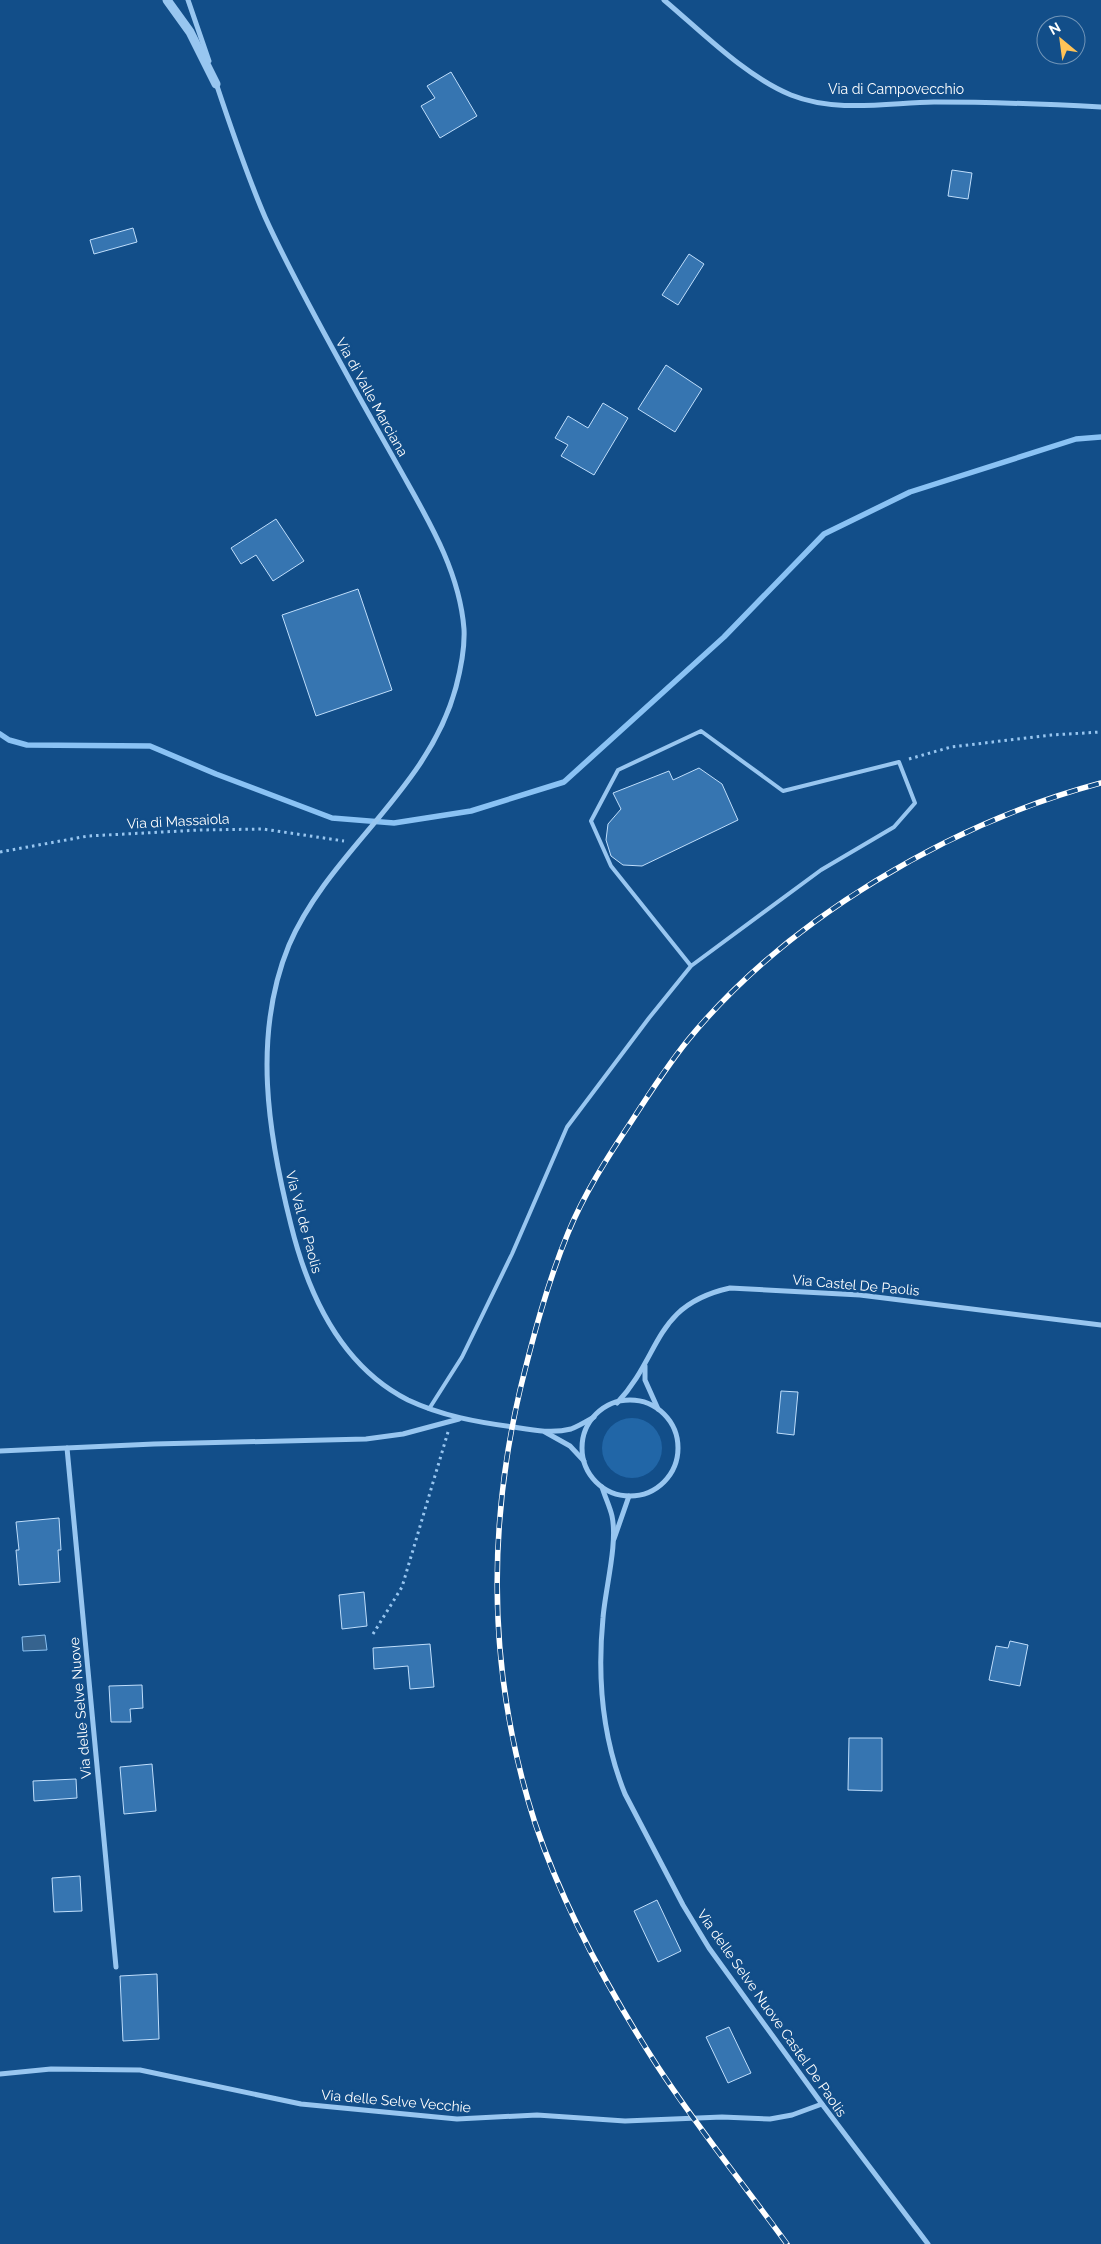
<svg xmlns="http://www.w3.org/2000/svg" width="1101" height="2244" viewBox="0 0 1101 2244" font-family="Raleway,sans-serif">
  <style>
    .green { fill: #2166a7 }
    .water { fill: #36638e; stroke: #8ac2f4 }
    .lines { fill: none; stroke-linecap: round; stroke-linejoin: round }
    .stream { stroke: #8ac2f4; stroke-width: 5.5 }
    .building { fill: #3675b1; stroke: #bfdefc }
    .path { stroke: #98c6f0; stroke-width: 3; stroke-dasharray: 2.5 4; stroke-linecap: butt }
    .service { stroke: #98c6f0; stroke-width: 4 }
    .minor { stroke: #98c6f0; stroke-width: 5 }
    .tertiary { stroke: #98c6f0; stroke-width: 9 }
    .rail-casing { stroke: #fff; stroke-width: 5.5 }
    .rail { stroke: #124e89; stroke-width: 4; stroke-dasharray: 11; stroke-linecap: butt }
    .labels { text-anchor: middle; stroke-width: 5; stroke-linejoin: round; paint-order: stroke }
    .street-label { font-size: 14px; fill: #fff; stroke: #124e89 }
  </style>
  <rect width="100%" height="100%" fill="#124e89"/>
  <circle class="green" cx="632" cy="1448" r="30"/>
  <polygon class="water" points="45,1635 47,1650 23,1651 22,1637"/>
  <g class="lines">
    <polyline class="stream" points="0,734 9,740 27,745 150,746 216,774 332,818 394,823 471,811 564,782 724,637 824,534 910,492 1076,439 1101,437"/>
  </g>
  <g class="building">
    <polygon points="451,72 477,116 440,138 421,106 435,98 427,86"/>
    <polygon points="952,170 972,173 968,199 948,196"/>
    <polygon points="133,228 137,242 94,254 90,240"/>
    <polygon points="689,254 704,264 678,305 662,295"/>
    <polygon points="666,365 702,389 675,432 638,409"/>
    <polygon points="603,403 628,418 594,475 561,456 568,445 555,438 568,416 588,428"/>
    <polygon points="276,519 304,561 273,581 256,555 241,564 231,548"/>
    <polygon points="358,589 392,690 316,716 282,615"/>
    <polygon points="699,768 722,784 738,820 642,866 623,865 611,856 606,840 608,824 621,809 613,793 669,771 673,780"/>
    <polygon points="781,1391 798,1392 794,1435 777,1433"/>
    <polygon points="59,1518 61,1550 58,1550 60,1582 19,1585 16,1550 19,1550 16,1522"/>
    <polygon points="364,1592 367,1626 342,1629 339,1595"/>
    <polygon points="1010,1641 1028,1645 1020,1686 989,1680 996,1646 1008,1648"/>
    <polygon points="430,1644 434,1687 410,1689 408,1666 374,1669 373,1648"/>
    <polygon points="142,1685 143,1708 130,1709 131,1722 111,1722 109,1686"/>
    <polygon points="849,1738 882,1738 882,1791 848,1790"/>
    <polygon points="152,1764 156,1811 124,1814 120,1767"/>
    <polygon points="76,1779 77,1798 34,1801 33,1781"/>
    <polygon points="80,1876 82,1911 54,1912 52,1878"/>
    <polygon points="657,1900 681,1951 658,1962 634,1911"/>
    <polygon points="157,1974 159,2039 123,2041 120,1976"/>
    <polygon points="729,2027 751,2073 728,2083 706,2037"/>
  </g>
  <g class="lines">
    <g class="path">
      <polyline points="909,759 951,747 1051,735 1101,732"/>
      <polyline points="0,852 88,836 200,830 263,829 344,841"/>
      <polyline points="373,1634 402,1587 448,1432"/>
    </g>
    <polyline class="service" points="429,1409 462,1357 512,1254 567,1127 649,1018 691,966 821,870 894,827 915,803 899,762 783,791 701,731 618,770 591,821 611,866 691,966"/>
    <g class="minor">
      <polyline points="188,0 209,61"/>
      <path d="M 664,0 C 702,32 745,76 791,95 C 836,113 887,103 934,102 C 990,102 1046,104 1101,107"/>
      <path d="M 216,83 C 231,128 246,173 265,217 C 289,270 318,322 346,373 C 366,410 387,446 407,482 C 433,528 460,576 464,629 C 465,649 461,668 456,687 C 428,791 330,850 289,945 C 252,1035 268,1134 291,1225 C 308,1294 341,1366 408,1400 C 442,1416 477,1422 513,1427 C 532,1430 552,1434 571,1429 C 579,1426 587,1421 594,1417"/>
      <polyline points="645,1366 645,1380 658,1409"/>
      <circle cx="630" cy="1448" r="48"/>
      <path d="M 617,1403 C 662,1355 653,1305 730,1288 L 860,1295 L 1101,1325"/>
      <polyline points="545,1432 570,1446 584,1461"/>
      <polyline points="67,1448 116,1967"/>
      <polyline points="0,1451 154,1444 366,1439 403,1434 459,1419"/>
      <path d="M 602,1487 C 605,1497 610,1507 612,1516 C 618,1543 605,1590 603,1618 C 597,1679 602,1737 625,1794 L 683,1905 L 709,1948 L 822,2104 L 928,2244"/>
      <polyline points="614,1539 629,1496"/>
      <polyline points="0,2074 51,2069 140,2070 301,2104 457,2119 537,2115 625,2121 722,2117 770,2119 792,2115 822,2104"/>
    </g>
    <polyline class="tertiary" points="167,0 190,32 216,84"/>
    <defs>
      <path id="rail" d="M 787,2244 C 744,2185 698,2128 658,2067 C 609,1991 564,1909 535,1823 C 489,1680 486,1536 520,1390 C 533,1337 547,1284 568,1233 C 584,1194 607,1158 631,1122 C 649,1094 667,1066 688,1040 C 787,919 951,823 1101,783"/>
    </defs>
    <use href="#rail" class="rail-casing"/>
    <use href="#rail" class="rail"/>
  </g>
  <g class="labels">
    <g class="street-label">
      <text x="896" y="94">Via di Campovecchio</text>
      <text transform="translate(372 397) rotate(61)" y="5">Via di Valle Marciana</text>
      <text transform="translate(178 821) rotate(-3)" y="5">Via di Massaiola</text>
      <text transform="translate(304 1222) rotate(75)" y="5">Via Val de Paolis</text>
      <text transform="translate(856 1285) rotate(5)" y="5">Via Castel De Paolis</text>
      <text transform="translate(80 1708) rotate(-95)" y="5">Via delle Selve Nuove</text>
      <text transform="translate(772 2013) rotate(55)" y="5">Via delle Selve Nuove Castel De Paolis</text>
      <text transform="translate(396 2101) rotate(5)" y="5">Via delle Selve Vecchie</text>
    </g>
  </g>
  <g transform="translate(1061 40) rotate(331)"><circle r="24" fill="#124e89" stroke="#7195b8"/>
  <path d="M0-4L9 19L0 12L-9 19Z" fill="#ffc357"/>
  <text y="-8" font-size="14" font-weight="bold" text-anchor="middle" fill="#ffffff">N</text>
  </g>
</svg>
